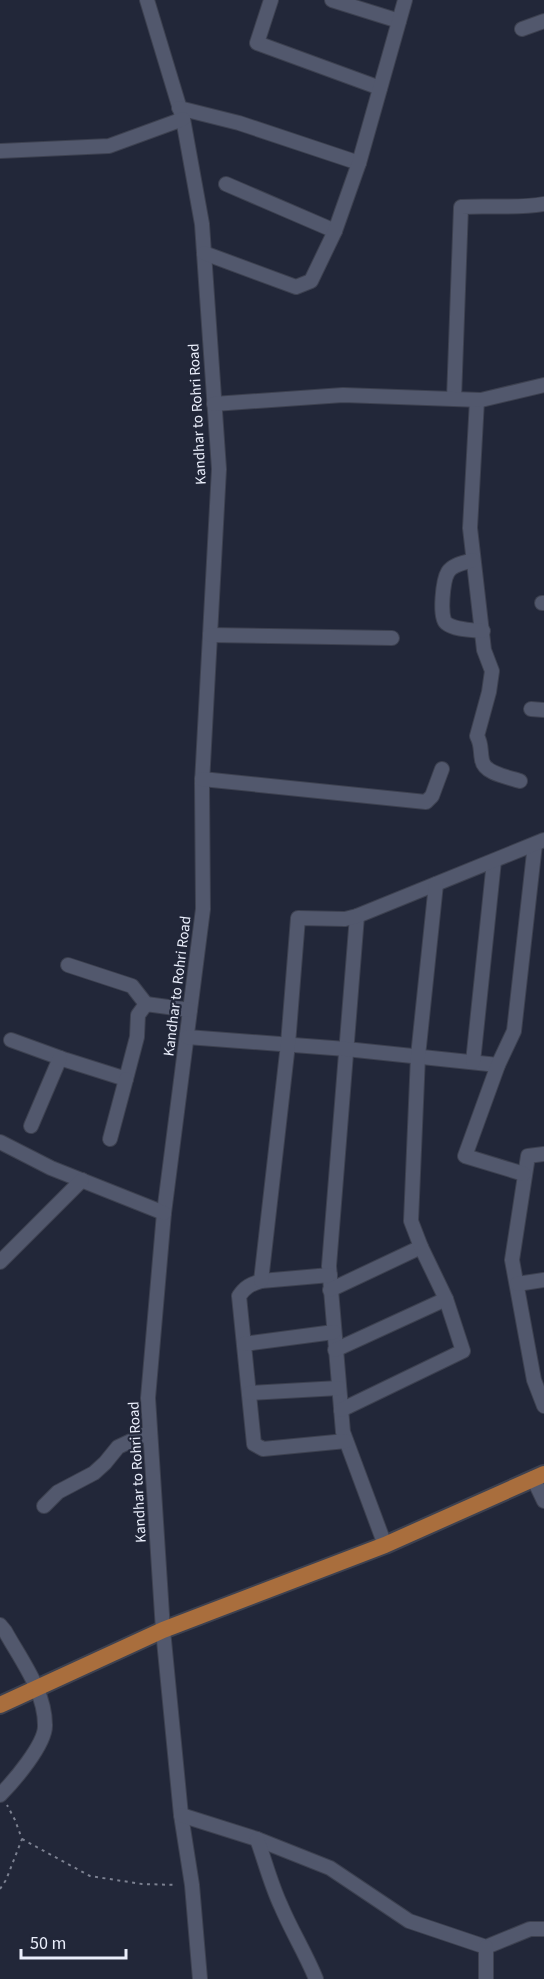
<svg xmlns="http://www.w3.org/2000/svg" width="544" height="1979" viewBox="0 0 544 1979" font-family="'Source Sans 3',sans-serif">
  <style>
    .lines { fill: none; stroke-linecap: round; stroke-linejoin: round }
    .minor-casing { stroke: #3d4150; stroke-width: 16 }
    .major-casing { stroke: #3d4150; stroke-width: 20 }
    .path { stroke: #7c8191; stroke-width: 2; stroke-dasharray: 3 4.5; stroke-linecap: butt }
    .minor { stroke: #52586d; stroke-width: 14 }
    .major { stroke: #a96e3d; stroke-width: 16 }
    .labels { text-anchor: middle; stroke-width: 4.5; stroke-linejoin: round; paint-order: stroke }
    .street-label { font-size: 15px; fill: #eaeefb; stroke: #222739 }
  </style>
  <rect width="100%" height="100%" fill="#222739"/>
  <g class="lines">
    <defs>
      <g id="minor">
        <polyline points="147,0 183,119 202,224 219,469 202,783 203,909 164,1213 148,1398 163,1630 181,1815 192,1885 200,1979"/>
        <polyline points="271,0 257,43 380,88"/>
        <polyline points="332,0 399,21"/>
        <polyline points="522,29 544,21"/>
        <polyline points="179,108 239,123 359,163"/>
        <polyline points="0,151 109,146 183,119"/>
        <polyline points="226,184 335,231"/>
        <polyline points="204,253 296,287 311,281 335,231 359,163 405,0"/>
        <path d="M 454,399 L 461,207 C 489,205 517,209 544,204"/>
        <path d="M 477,400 L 470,528 L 484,650 L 492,671 L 489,692 L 477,736 C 482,745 480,751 482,760 C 484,774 509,777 520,781"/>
        <polyline points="214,404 343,395 481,400 544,385"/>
        <path d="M 473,560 C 465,563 453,564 448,572 C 443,580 439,617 446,623 C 454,630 473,630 483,631"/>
        <polyline points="542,603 544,603"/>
        <polyline points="210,635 392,638"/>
        <polyline points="531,709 544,710"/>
        <polyline points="202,779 426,802 432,796 442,769"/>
        <polyline points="357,916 329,1266 343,1432 385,1545"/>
        <polyline points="68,965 132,986 146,1004"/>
        <polyline points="187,1037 346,1049 498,1065"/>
        <polyline points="11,1040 66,1060 126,1079 137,1037 138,1015 146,1004 190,1010"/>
        <polyline points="473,1062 494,861"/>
        <polyline points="31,1126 60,1058"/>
        <polyline points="110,1139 126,1079"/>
        <polyline points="0,1142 51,1168 164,1213"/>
        <polyline points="544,1154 528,1156 512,1260 534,1380 544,1406"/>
        <polyline points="524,1174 465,1156 498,1065 514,1031 535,844"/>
        <polyline points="0,1262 82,1180"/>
        <path d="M 330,1275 L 261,1281 C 251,1284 245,1287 239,1296 L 254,1444 L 263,1449 L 346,1441"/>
        <polyline points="261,1281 288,1044 298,918 345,919 357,916 544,840"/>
        <polyline points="517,1284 544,1280"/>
        <polyline points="330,1290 421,1247"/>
        <polyline points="244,1344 334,1332"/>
        <polyline points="335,1350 446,1299"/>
        <polyline points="249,1393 339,1388"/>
        <polyline points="341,1410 463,1351 446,1299 421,1247 411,1221 418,1056 436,884"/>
        <polyline points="533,1478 544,1501"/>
        <polyline points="44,1506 58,1492 94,1473 105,1463 118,1447 150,1432"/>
        <path d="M 0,1625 L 5,1631 C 21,1660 45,1691 45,1725 C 46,1744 13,1782 0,1795"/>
        <polyline points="181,1815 257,1839 330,1868 409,1921 486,1947 530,1929 544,1929"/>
        <path d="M 257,1839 C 265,1861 271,1885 281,1906 C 292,1932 306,1954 316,1979"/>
        <polyline points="486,1979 486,1947"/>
      </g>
      <polyline id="major" points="0,1705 163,1630 385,1545 544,1474"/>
    </defs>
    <use href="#minor" class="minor-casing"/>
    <use href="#major" class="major-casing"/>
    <g class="path">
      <polyline points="22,1839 90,1876 142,1884 177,1885"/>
      <polyline points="0,1889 6,1880 22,1839 15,1820 7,1805"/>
    </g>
    <use href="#minor" class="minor"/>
    <use href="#major" class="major"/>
  </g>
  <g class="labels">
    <g class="street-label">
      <text transform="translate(197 414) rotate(-93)" y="5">Kandhar to Rohri Road</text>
      <text transform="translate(177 986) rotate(-83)" y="5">Kandhar to Rohri Road</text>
      <text transform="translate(137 1472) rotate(-93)" y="5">Kandhar to Rohri Road</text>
    </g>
  </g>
  <path d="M21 1949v9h105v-9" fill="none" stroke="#eaeefb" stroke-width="3"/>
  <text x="30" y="1949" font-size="18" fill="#eaeefb" stroke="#222739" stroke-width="4.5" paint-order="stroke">50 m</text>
</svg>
